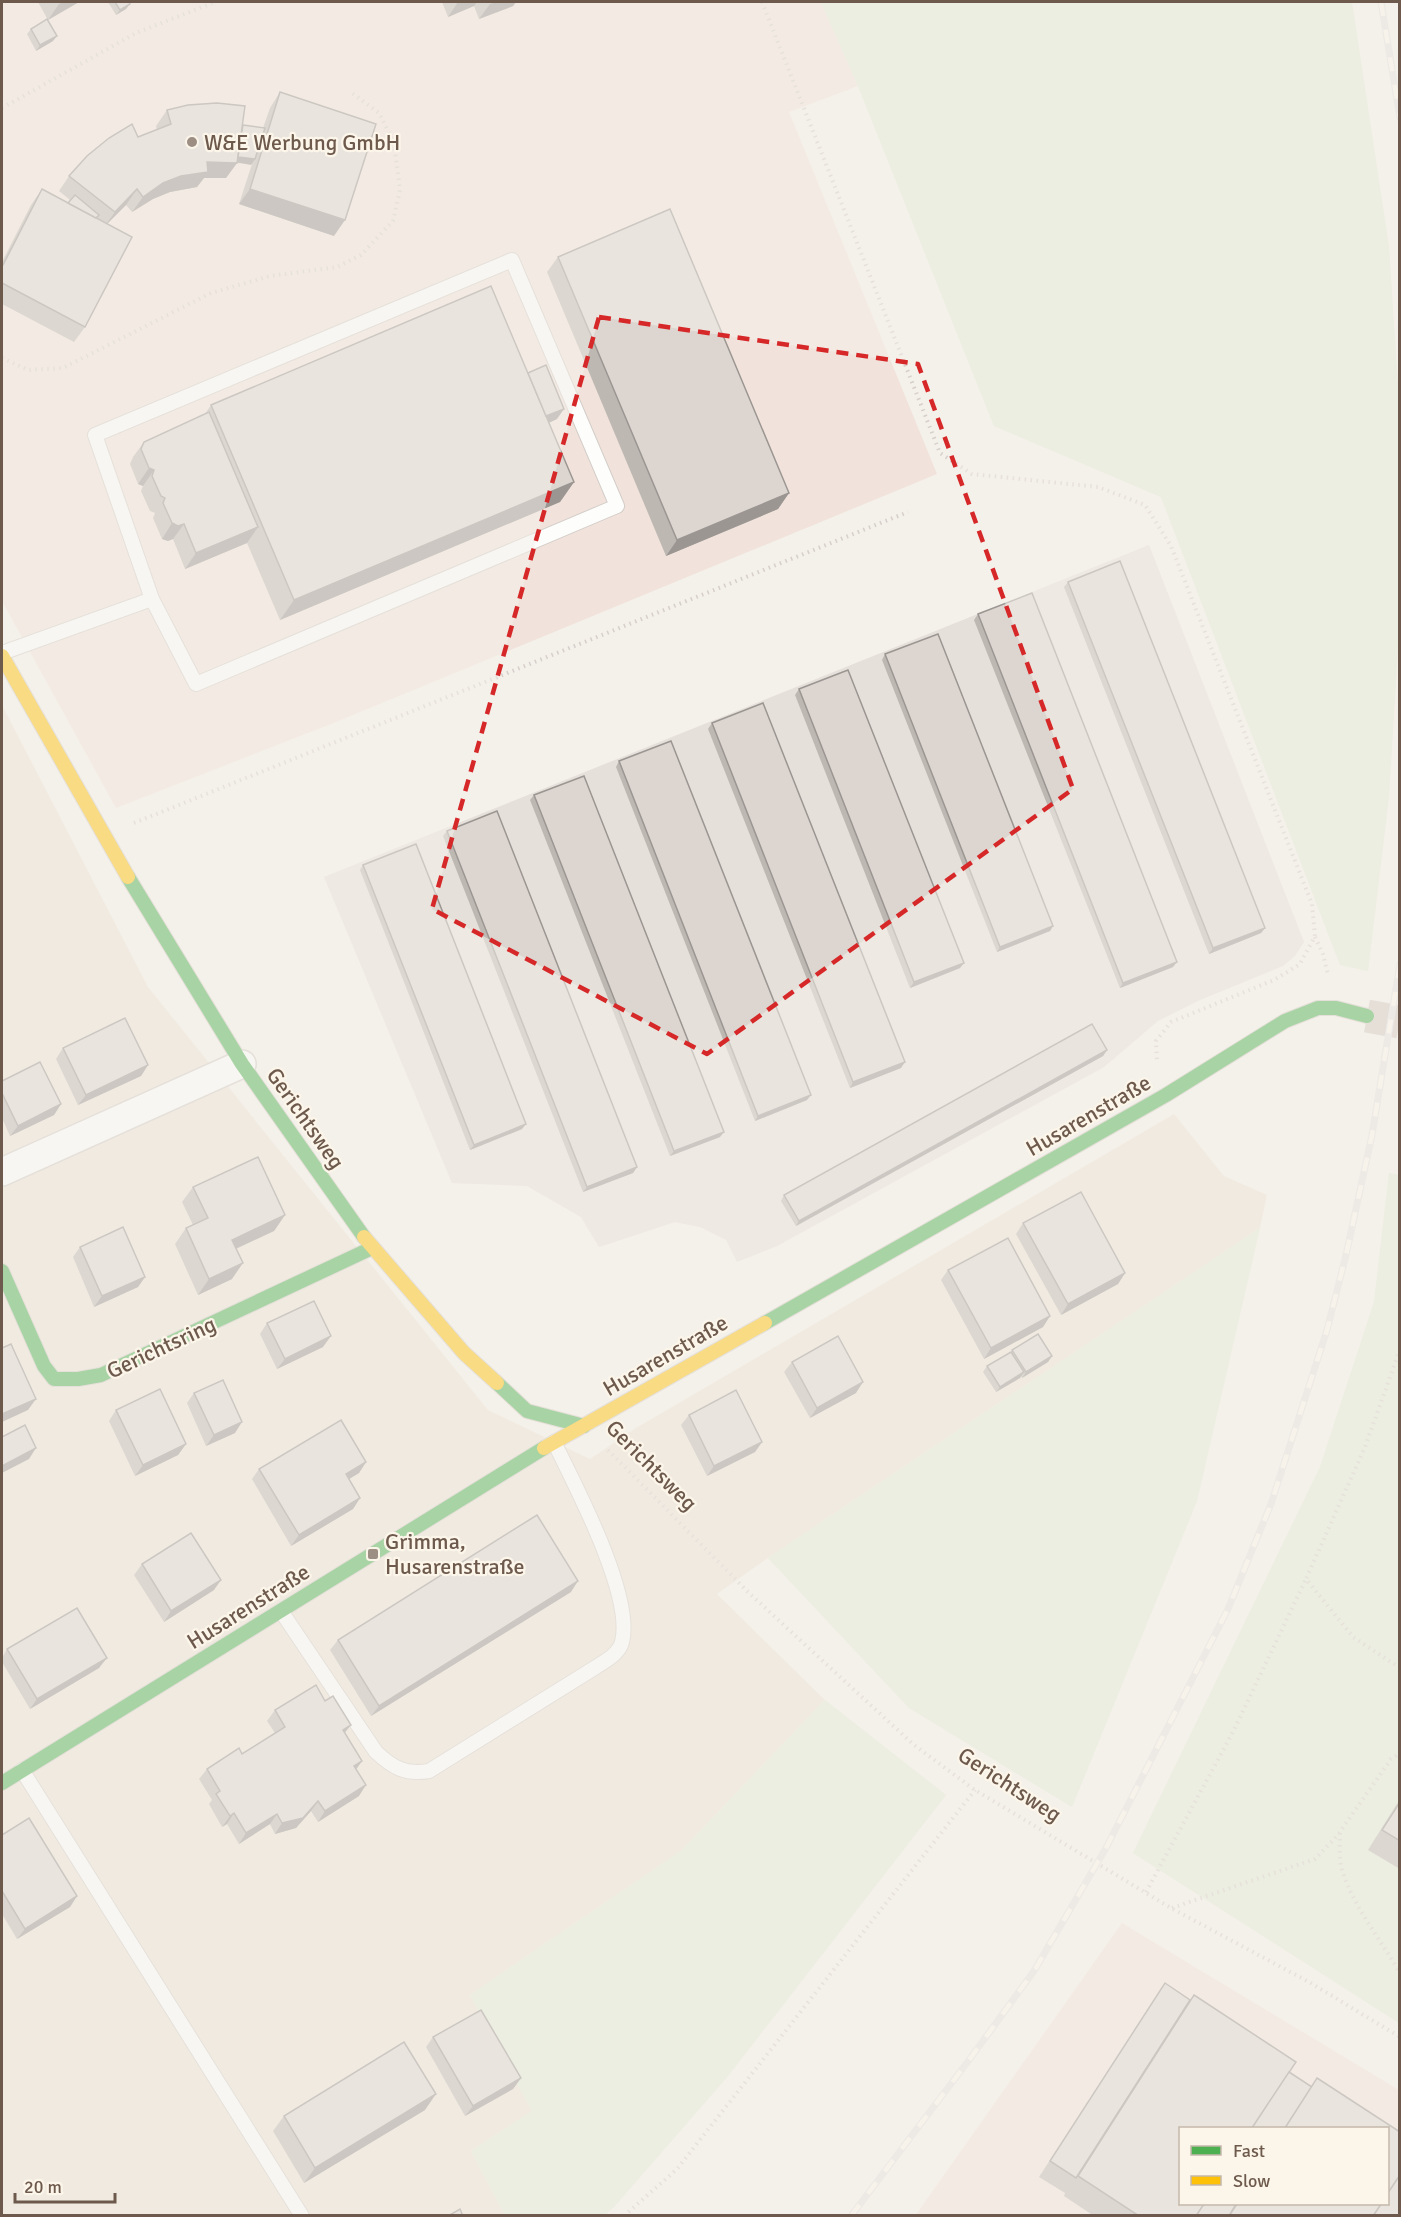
<svg xmlns="http://www.w3.org/2000/svg" width="1401" height="2217" viewBox="0 0 1401 2217" font-family="Signika,sans-serif">
<style>
.residential{fill:#ede3d8}
.commercial{fill:#f1e3db;fill-rule:evenodd}
.industrial{fill:#e6e0da}
.green{fill:#e1ead6}
.lines{fill:none;stroke-linecap:round;stroke-linejoin:round}
.secondary-tunnel{stroke:#d2cac3;stroke-width:33;stroke-dasharray:33 16;stroke-linecap:butt}
.lane-casing{stroke:#d3cdc8;stroke-width:16}
.street-casing{stroke:#d3cdc8;stroke-width:30}
.fast-casing{stroke:#d2ccc5;stroke-width:16}
.slow-casing{stroke:#d2ccc5;stroke-width:16}
.path{stroke:#d6cfcb;stroke-width:4;stroke-dasharray:1.5 4.5;stroke-linecap:butt}
.lane{stroke:#fdfdfc;stroke-width:14}
.street{stroke:#fdfdfc;stroke-width:27}
.fast{stroke:#4caf50;stroke-width:14}
.slow{stroke:#ffc107;stroke-width:14}
.rail-casing{stroke:#e4e2e3;stroke-width:7}
.rail{stroke:#fcf6ea;stroke-width:4.5;stroke-dasharray:14;stroke-linecap:butt}
.wall{fill:#beb8b3}
.shaded-wall{fill:#9b9692}
.building{fill:#ddd6d0;stroke:#9b9692;stroke-width:1.5}
.marked{fill:none;stroke:#d62828;stroke-width:4.5;stroke-dasharray:12 8;stroke-linejoin:round}
.poi-dot{fill:#9d8e84;stroke:#fcf6ea;stroke-width:2}
.labels{text-anchor:middle;stroke-width:4.5;stroke-linejoin:round;paint-order:stroke}
.poi-label{font-size:22px;fill:#6e5a4d;stroke:#fcf6ea;text-anchor:start}
.street-label{font-size:22px;fill:#6e5a4d;stroke:#fcf6ea}
</style>
<rect width="100%" height="100%" fill="#f4f0ea"/>
<polygon class="residential" points="2,705 148,987 488,1410 590,1459 636,1428 1174,1114 1224,1176 1267,1195 1260,1228 768,1558 717,1594 825,1700 681,1851 470,1995 532,2111 471,2151 505,2215 2,2215"/>
<g class="commercial">
<polygon points="2,2 821,2 858,86 789,112 937,474 331,724 116,808 2,601"/>
<path d="M1122 1923 1399 2090V2215L915 2216ZM1180 2128H1388V2204H1180Z"/>
</g>
<polygon class="industrial" points="1149,545 1304,942 1295,956 1283,966 1200,1000 1158,1021 1104,1067 777,1246 737,1262 726,1240 700,1227 675,1222 599,1247 581,1217 527,1186 452,1183 324,877"/>
<g class="green">
<polygon points="821,2 1352,2 1389,247 1400,415 1399,630 1389,797 1368,971 1340,965 1161,497 994,426 858,86"/>
<polygon points="1389,1173 1399,1175 1400,1304 1398,1309 1400,1310 1399,2023 1133,1853 1320,1467 1374,1302"/>
<polygon points="1260,1228 1197,1501 1072,1807 909,1708 768,1558"/>
<polygon points="825,1700 946,1795 728,2076 614,2207 605,2215 505,2215 471,2151 532,2111 470,1995 681,1851"/>
</g>
<g class="lines">
<polyline class="secondary-tunnel" points="1367,1016 1400,1022"/>
<defs>
<g id="lane">
<polygon points="512,260 617,506 196,684 152,599 95,435"/>
<polyline points="2,653 152,599"/>
<path d="M281 1611 376 1752C393 1768 406 1775 429 1771L596 1667C605 1661 619 1654 622 1642 634 1596 575 1485 554 1442"/>
<polyline points="22,1770 302,2216"/>
</g>
<polyline id="street" points="2,1172 242,1064"/>
<g id="fast">
<polyline points="128,877 242,1064 364,1237"/>
<polyline points="2,1271 44,1366 54,1379 78,1379 101,1375 372,1248"/>
<polyline points="765,1323 1166,1095 1285,1021 1318,1008 1336,1008 1367,1016"/>
<polyline points="497,1383 527,1411 584,1426"/>
<polyline points="2,1783 544,1448"/>
</g>
<g id="slow">
<polyline points="2,656 128,877"/>
<polyline points="364,1237 464,1353 497,1383"/>
<polyline points="544,1448 765,1323"/>
</g>
</defs>
<use href="#lane" class="lane-casing"/>
<use href="#street" class="street-casing"/>
<use href="#fast" class="fast-casing"/>
<use href="#slow" class="slow-casing"/>
<g class="path">
<polyline points="762,2 940,453 972,474 1098,487 1145,505 1171,546 1312,904 1315,936 1300,964 1274,980 1171,1022 1156,1041 1157,1060"/>
<polyline points="2,108 136,33 215,2"/>
<polyline points="2,358 28,370 63,368 211,293 270,276 337,267 361,255 393,221 400,190 394,143 379,113 352,93"/>
<polyline points="134,823 908,512"/>
<polyline points="1315,937 1323,954 1328,975"/>
<polyline points="1400,1349 1365,1447 1306,1579 1353,1637 1400,1668"/>
<polyline points="608,1450 748,1592 914,1745 975,1790 1171,1908 1309,1982 1400,2037"/>
<path d="M1340 1833C1340 1844 1339 1855 1341 1866 1350 1902 1381 1940 1400 1973"/>
<polyline points="1146,1892 1233,1732 1306,1579"/>
<polyline points="1172,1908 1315,1859 1337,1836 1391,1759 1400,1753"/>
<polyline points="624,2216 677,2169 975,1790"/>
</g>
<use href="#lane" class="lane"/>
<use href="#street" class="street"/>
<use href="#fast" class="fast"/>
<use href="#slow" class="slow"/>
<defs>
<g id="rail">
<polyline points="1381,2 1400,118"/>
<polyline points="851,2216 972,2056 1034,1971 1106,1848 1228,1609 1271,1504 1327,1330 1346,1255 1372,1135 1400,964"/>
</g>
</defs>
<use href="#rail" class="rail-casing"/>
<use href="#rail" class="rail"/>
</g>
<g class="wall">
<polygon points="38,2 79,2 48,20"/>
<polygon points="108,2 129,2 126,9 116,15"/>
<polygon points="442,2 516,2 513,6 479,19 474,6 448,17"/>
<polygon points="31,29 53,41 36,51 27,34"/>
<polygon points="280,92 334,236 239,204 252,164 237,163 226,178 204,178 197,187 170,192 153,199 132,212 126,205 107,224 85,327 74,342 2,304 2,262 31,205 42,189 68,203 70,200 59,191 69,176 138,137 157,130 156,126 167,110 243,125 263,128 270,108"/>
<polygon points="558,257 789,493 778,509 666,556 547,272"/>
<polygon points="528,373 557,419 549,423 574,482 560,502 280,620 247,543 185,569 173,539 168,541 162,539 153,518 155,513 150,511 141,491 143,486 138,484 130,464 133,457 144,442 205,414 211,405"/>
<polygon points="1068,582 1265,928 1261,933 1209,954 1064,587"/>
<polygon points="978,614 1173,967 1120,988 974,620"/>
<polygon points="885,654 1053,926 1050,931 997,952 882,660"/>
<polygon points="799,689 960,968 910,988 795,695"/>
<polygon points="712,723 901,1068 850,1088 708,729"/>
<polygon points="619,761 807,1100 755,1121 616,767"/>
<polygon points="534,795 720,1137 670,1156 530,800"/>
<polygon points="447,831 637,1167 633,1173 583,1192 443,836"/>
<polygon points="363,865 522,1129 470,1150 360,870"/>
<polygon points="63,1048 148,1065 141,1076 78,1105 56,1059"/>
<polygon points="1107,1050 1103,1056 796,1226 781,1201 784,1195"/>
<polygon points="2,1081 61,1104 54,1115 10,1136 2,1118"/>
<polygon points="193,1187 285,1215 274,1231 236,1249 232,1279 198,1295 175,1244 186,1228 193,1225 182,1202"/>
<polygon points="1023,1223 1125,1273 1118,1284 1061,1315 1016,1234"/>
<polygon points="80,1247 145,1277 138,1287 94,1307 73,1257"/>
<polygon points="948,1270 1050,1316 1043,1327 984,1359 941,1280"/>
<polygon points="267,1323 323,1347 277,1369 260,1334"/>
<polygon points="1012,1350 1052,1356 1048,1362 1022,1378 1021,1376 1020,1378 996,1392 983,1372 987,1366 1011,1352"/>
<polygon points="792,1362 856,1393 810,1418 784,1372"/>
<polygon points="194,1393 235,1433 206,1446 187,1403"/>
<polygon points="116,1410 186,1444 178,1455 135,1476 109,1421"/>
<polygon points="689,1415 762,1442 755,1452 707,1476 681,1425"/>
<polygon points="366,1462 359,1473 349,1479 360,1498 353,1509 291,1546 252,1479 259,1469"/>
<polygon points="142,1564 214,1590 164,1622 134,1575"/>
<polygon points="571,1592 371,1716 330,1650 338,1640"/>
<polygon points="7,1649 99,1668 30,1709 2,1662 2,1658"/>
<polygon points="275,1710 345,1733 362,1761 356,1769 359,1796 318,1822 311,1811 296,1828 275,1834 270,1824 239,1844 227,1824 222,1827 209,1804 212,1800 199,1779 207,1769 242,1754 275,1733 267,1721"/>
<polygon points="1400,1799 1400,1869 1368,1850"/>
<polygon points="2,1835 77,1896 70,1907 17,1939 2,1914"/>
<polygon points="1165,1983 1289,2072 1312,2087 1400,2216 1094,2216 1064,2196 1065,2193 1039,2177"/>
<polygon points="433,2037 521,2078 513,2089 465,2116 426,2047"/>
<polygon points="425,2110 304,2183 273,2131 284,2116"/>
</g>
<g class="shaded-wall">
<polygon points="64,2 79,2 48,20 59,4"/>
<polygon points="458,2 477,2 474,6 448,17"/>
<polygon points="496,2 516,2 513,6 479,19 490,4"/>
<polygon points="130,4 126,9 116,15 120,10"/>
<polygon points="57,36 53,41 36,51 40,45"/>
<polygon points="233,156 255,159 251,165 230,161"/>
<polygon points="207,162 237,163 226,178 204,178 197,187 170,192 153,199 132,212 143,197 163,183"/>
<polygon points="137,189 126,205 104,227 115,212"/>
<polygon points="250,189 345,220 334,236 239,204"/>
<polygon points="564,409 557,419 530,431 537,420"/>
<polygon points="149,468 154,470 143,486 138,484"/>
<polygon points="574,482 560,502 280,620 294,600"/>
<polygon points="789,493 778,509 666,556 677,540"/>
<polygon points="172,523 184,524 173,539 168,541 162,539"/>
<polygon points="258,527 247,543 185,569 196,553"/>
<polygon points="1053,926 1050,931 997,952 1000,947"/>
<polygon points="1265,928 1261,933 1209,954 1213,948"/>
<polygon points="1177,962 1173,967 1120,988 1123,983"/>
<polygon points="964,963 960,968 910,988 914,982"/>
<polygon points="1107,1050 1103,1056 796,1226 799,1221"/>
<polygon points="905,1062 901,1068 850,1088 853,1082"/>
<polygon points="148,1065 141,1076 78,1105 86,1095"/>
<polygon points="811,1095 807,1100 755,1121 758,1116"/>
<polygon points="61,1104 54,1115 10,1136 18,1126"/>
<polygon points="526,1124 522,1129 470,1150 474,1145"/>
<polygon points="724,1132 720,1137 670,1156 674,1151"/>
<polygon points="637,1167 633,1173 583,1192 587,1187"/>
<polygon points="285,1215 274,1231 222,1255 232,1240"/>
<polygon points="243,1263 232,1279 198,1295 209,1279"/>
<polygon points="1125,1273 1118,1284 1061,1315 1068,1304"/>
<polygon points="145,1277 138,1287 94,1307 102,1296"/>
<polygon points="1050,1316 1043,1327 984,1359 991,1348"/>
<polygon points="331,1336 323,1347 277,1369 285,1359"/>
<polygon points="1052,1356 1048,1362 1022,1378 1026,1372"/>
<polygon points="1024,1372 1020,1378 996,1392 1000,1387"/>
<polygon points="863,1382 856,1393 810,1418 817,1408"/>
<polygon points="36,1399 28,1410 2,1422 2,1414"/>
<polygon points="242,1422 235,1433 206,1446 214,1435"/>
<polygon points="762,1442 755,1452 707,1476 714,1466"/>
<polygon points="186,1444 178,1455 135,1476 143,1465"/>
<polygon points="36,1448 29,1459 2,1473 2,1466"/>
<polygon points="366,1462 359,1473 339,1485 346,1474"/>
<polygon points="360,1498 353,1509 291,1546 299,1535"/>
<polygon points="221,1580 214,1590 164,1622 171,1611"/>
<polygon points="578,1581 571,1592 371,1716 379,1706"/>
<polygon points="107,1658 99,1668 30,1709 37,1699"/>
<polygon points="351,1725 343,1735 343,1730"/>
<polygon points="362,1761 355,1771 354,1766"/>
<polygon points="366,1785 359,1796 318,1822 325,1811"/>
<polygon points="318,1801 311,1811 296,1828 275,1834 282,1823"/>
<polygon points="234,1813 227,1824 222,1827 230,1816"/>
<polygon points="277,1814 270,1824 239,1844 246,1833"/>
<polygon points="77,1896 70,1907 17,1939 25,1929"/>
<polygon points="521,2078 513,2089 465,2116 473,2106"/>
<polygon points="436,2094 425,2110 304,2183 315,2168"/>
</g>
<g class="building">
<polygon points="115,2 129,2 130,4 120,10"/>
<polygon points="47,19 57,36 40,45 31,29"/>
<polygon points="280,92 376,124 345,220 250,189"/>
<polygon points="217,103 245,106 237,163 207,162 208,172 181,176 163,183 143,197 137,189 115,212 69,176 87,156 109,138 132,124 138,137 171,124 167,110 188,105"/>
<polygon points="243,125 265,128 255,159 238,157"/>
<polygon points="42,189 132,237 85,327 2,283 2,267"/>
<polygon points="75,195 99,215 96,218 68,203"/>
<polygon points="670,209 789,493 677,540 558,257"/>
<polygon points="491,286 574,482 294,600 211,405"/>
<polygon points="546,365 564,409 546,416 528,373"/>
<polygon points="209,412 258,527 196,553 184,524 178,526 172,523 163,503 165,498 161,496 152,476 154,470 149,468 141,449 144,442"/>
<polygon points="1120,561 1265,928 1213,948 1068,582"/>
<polygon points="1032,593 1177,962 1123,983 978,614"/>
<polygon points="938,634 1053,926 1000,947 885,654"/>
<polygon points="848,670 964,963 914,982 799,689"/>
<polygon points="763,703 905,1062 853,1082 712,723"/>
<polygon points="671,741 811,1095 758,1116 619,761"/>
<polygon points="584,776 724,1132 674,1151 534,795"/>
<polygon points="497,811 637,1167 587,1187 447,831"/>
<polygon points="416,844 526,1124 474,1145 363,865"/>
<polygon points="125,1018 148,1065 86,1095 63,1048"/>
<polygon points="1092,1024 1107,1050 799,1221 784,1195"/>
<polygon points="40,1062 61,1104 18,1126 2,1093 2,1081"/>
<polygon points="258,1157 285,1215 232,1240 243,1263 209,1279 186,1228 208,1218 193,1187"/>
<polygon points="1081,1192 1125,1273 1068,1304 1023,1223"/>
<polygon points="123,1227 145,1277 102,1296 80,1247"/>
<polygon points="1008,1238 1050,1316 991,1348 948,1270"/>
<polygon points="314,1301 331,1336 285,1359 267,1323"/>
<polygon points="1038,1334 1052,1356 1026,1372 1012,1350"/>
<polygon points="838,1336 863,1382 817,1408 792,1362"/>
<polygon points="11,1344 36,1399 2,1414 2,1348"/>
<polygon points="1011,1352 1024,1372 1000,1387 987,1366"/>
<polygon points="223,1380 242,1422 214,1435 194,1393"/>
<polygon points="160,1389 186,1444 143,1465 116,1410"/>
<polygon points="736,1390 762,1442 714,1466 689,1415"/>
<polygon points="341,1420 366,1462 346,1474 360,1498 299,1535 259,1469"/>
<polygon points="25,1425 36,1448 2,1466 2,1437"/>
<polygon points="537,1515 578,1581 379,1706 338,1640"/>
<polygon points="191,1533 221,1580 171,1611 142,1564"/>
<polygon points="77,1608 107,1658 37,1699 7,1649"/>
<polygon points="316,1685 325,1701 333,1696 351,1725 343,1730 362,1761 354,1766 366,1785 325,1811 318,1801 303,1818 282,1823 277,1814 246,1833 234,1813 230,1816 216,1794 220,1791 207,1769 239,1748 242,1754 285,1727 275,1710"/>
<polygon points="1400,1802 1400,1841 1382,1830"/>
<polygon points="29,1818 77,1896 25,1929 2,1891 2,1835"/>
<polygon points="1165,1983 1190,2000 1076,2178 1050,2161"/>
<polygon points="1194,1995 1296,2062 1252,2128 1180,2128 1180,2204 1204,2204 1196,2216 1139,2216 1078,2176"/>
<polygon points="481,2010 521,2078 473,2106 433,2037"/>
<polygon points="404,2042 436,2094 315,2168 284,2116"/>
<polygon points="1289,2072 1312,2087 1285,2128 1252,2128"/>
<polygon points="1317,2078 1400,2132 1400,2175 1388,2193 1388,2128 1285,2128"/>
<polygon points="1400,2175 1400,2216 1373,2216 1381,2204 1388,2204 1388,2193"/>
<polygon points="1204,2204 1236,2204 1229,2216 1196,2216"/>
<polygon points="1237,2204 1381,2204 1373,2216 1229,2216"/>
<polygon points="460,2209 463,2216 448,2216"/>
</g>
<path d="M0 0H1401V2217H0ZM599 317 918 364 1073 789 707 1054 432 909Z" fill="#f4f0ea" fill-opacity=".55" fill-rule="evenodd"/>
<path class="marked" d="M599 317 918 364 1073 789 707 1054 432 909Z"/>
<g class="poi-dot">
<circle cx="192" cy="142" r="6"/>
<rect x="367" y="1548" width="12" height="12" rx="3"/>
</g>
<g class="labels">
<g class="poi-label">
<text x="204" y="150">W&amp;E Werbung GmbH</text>
<text x="385" y="1549">Grimma,<tspan x="385" dy="25">Husarenstraße</tspan></text>
</g>
<g class="street-label">
<text transform="translate(1088 1115) rotate(-30)" y="8">Husarenstraße</text>
<text transform="translate(306 1118) rotate(55)" y="8">Gerichtsweg</text>
<text transform="translate(161 1347) rotate(-25)" y="8">Gerichtsring</text>
<text transform="translate(665 1355) rotate(-30)" y="8">Husarenstraße</text>
<text transform="translate(652 1465) rotate(45)" y="8">Gerichtsweg</text>
<text transform="translate(248 1606) rotate(-32)" y="8">Husarenstraße</text>
<text transform="translate(1010 1784) rotate(33)" y="8">Gerichtsweg</text>
</g>
</g>
<rect width="1401" height="2217" fill="none" stroke="#6e5a4d" stroke-width="6"/>
<rect x="1179" y="2127" width="210" height="78" fill="#fcf6ea" stroke="#c3b8ab" stroke-width="1.5"/>
<rect x="1191" y="2146" width="30" height="9" fill="#4caf50" stroke="#c3b8ab" stroke-width="1.5"/>
<text x="1233" y="2157" font-size="18" fill="#6e5a4d">Fast</text>
<rect x="1191" y="2176" width="30" height="9" fill="#ffc107" stroke="#c3b8ab" stroke-width="1.5"/>
<text x="1233" y="2187" font-size="18" fill="#6e5a4d">Slow</text>
<path d="M15 2193v9h100v-9" fill="none" stroke="#6e5a4d" stroke-width="3"/>
<text x="24" y="2193" font-size="18" fill="#6e5a4d" stroke="#fcf6ea" stroke-width="4.5" paint-order="stroke">20 m</text>
</svg>
